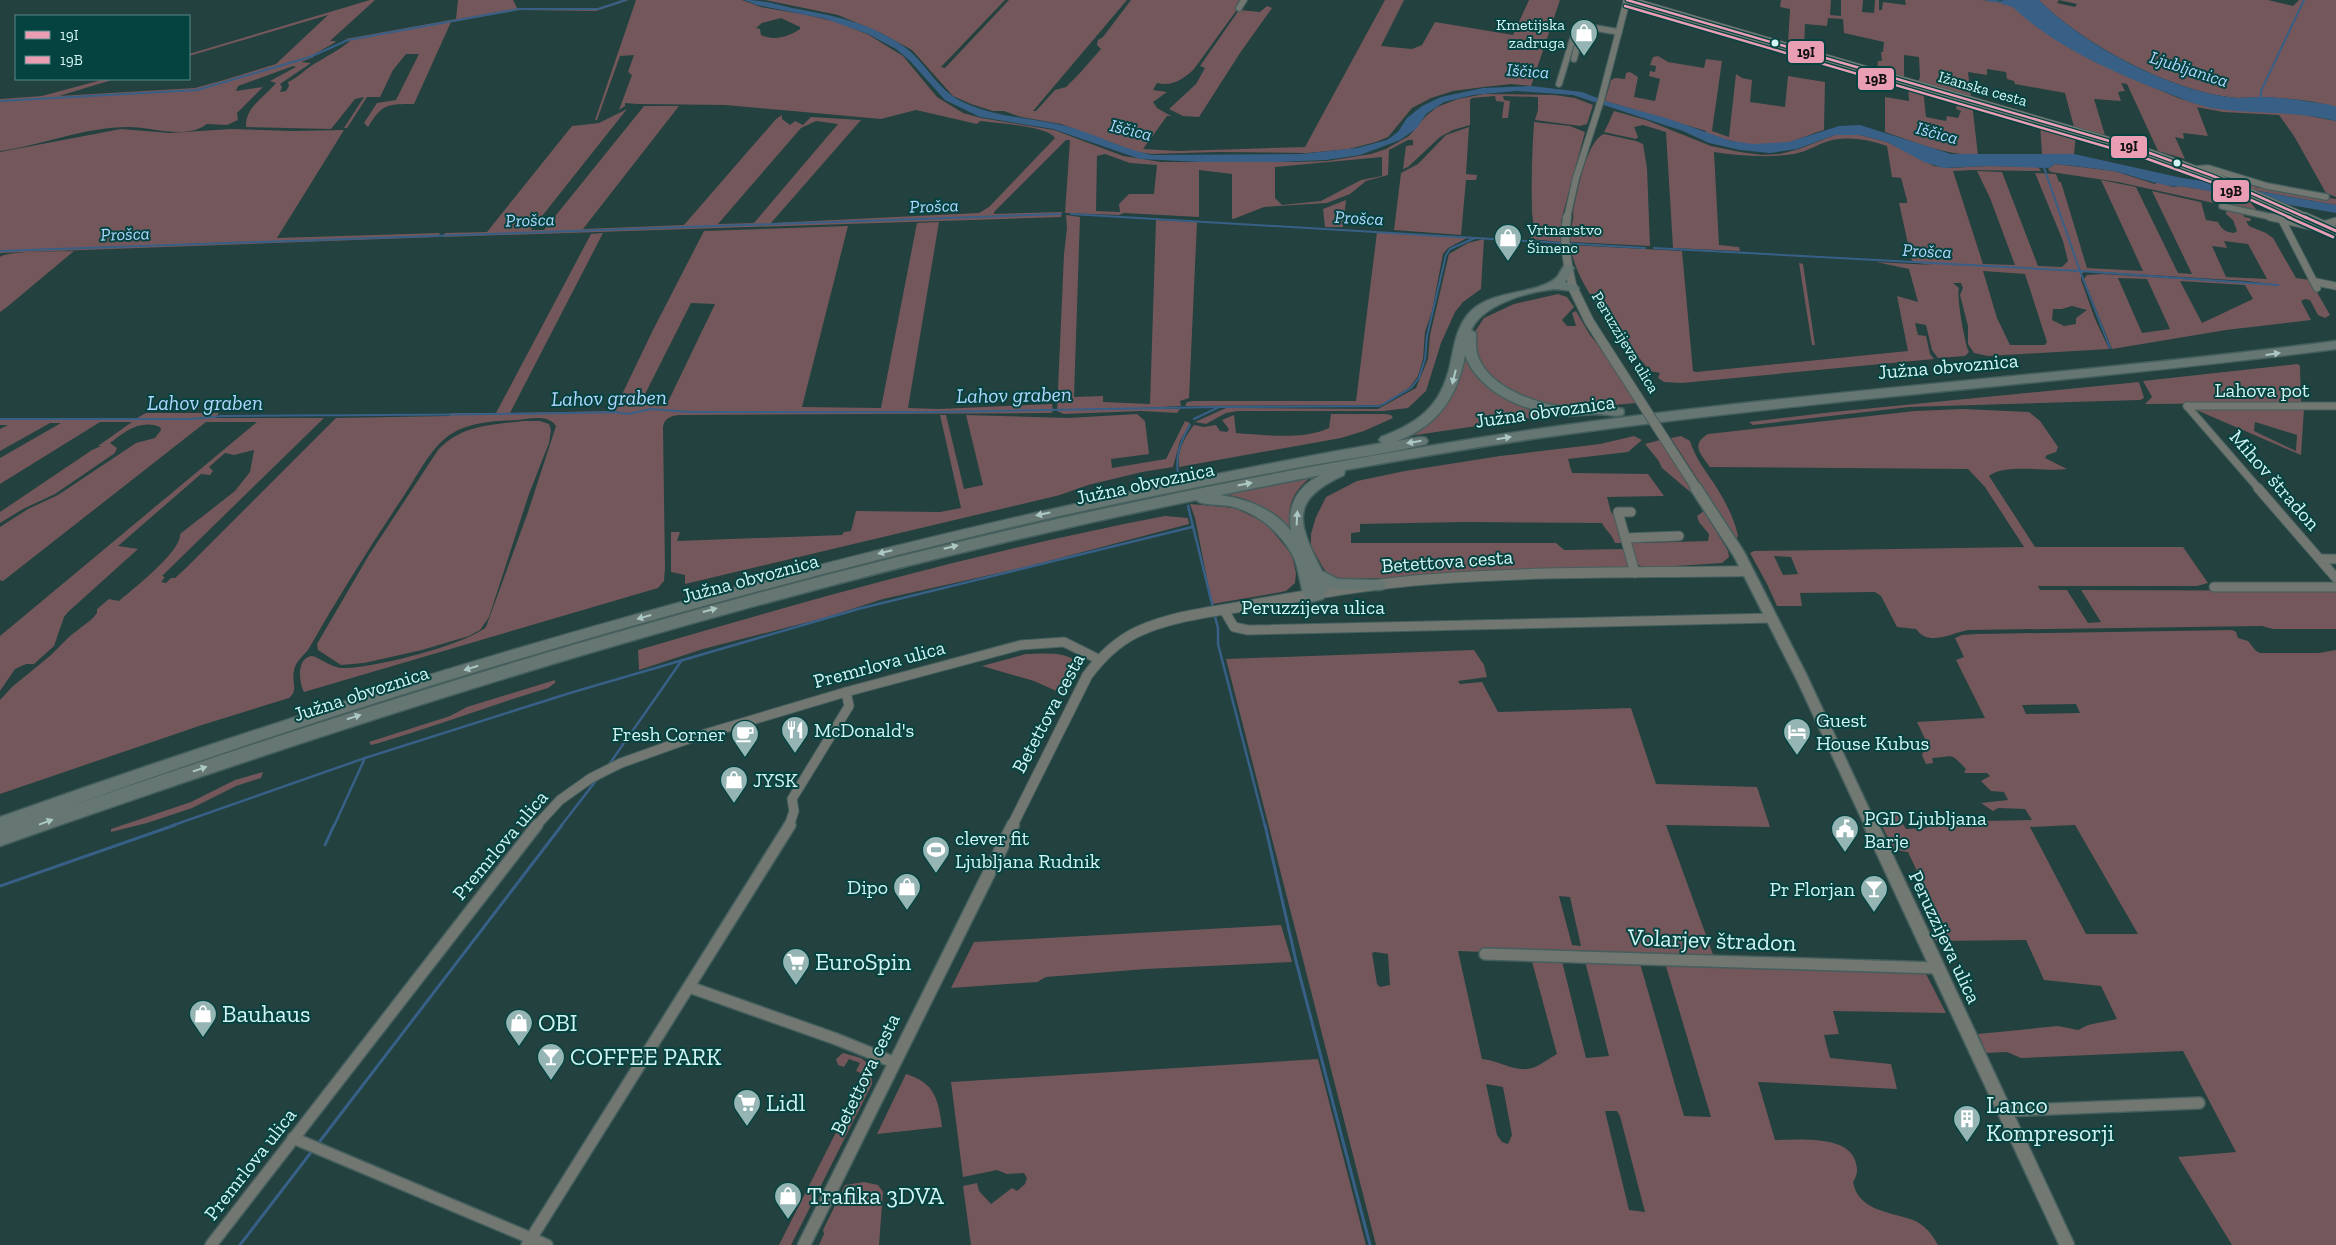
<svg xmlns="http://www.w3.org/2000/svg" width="2336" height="1245" viewBox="0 0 2336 1245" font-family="'Zilla Slab',serif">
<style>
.green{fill:#74575a;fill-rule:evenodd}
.water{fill:#385f86}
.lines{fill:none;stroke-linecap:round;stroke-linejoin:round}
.stream-far2{stroke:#385f86;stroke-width:2}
.stream-far1{stroke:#385f86;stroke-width:2.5}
.stream{stroke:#385f86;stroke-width:3}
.minor-far3-casing{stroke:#445f5d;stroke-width:8}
.minor-far2-casing{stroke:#445f5d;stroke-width:9}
.minor-far1-casing{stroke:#445f5d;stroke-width:11}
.minor-casing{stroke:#445f5d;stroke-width:14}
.tertiary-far3-casing{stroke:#445f5d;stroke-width:8}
.tertiary-far2-casing{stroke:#445f5d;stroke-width:10}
.tertiary-far1-casing{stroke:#445f5d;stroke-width:12}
.tertiary-casing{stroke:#445f5d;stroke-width:15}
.secondary-far3-casing{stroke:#445f5d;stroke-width:9}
.secondary-far2-casing{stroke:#445f5d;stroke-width:11}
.secondary-far1-casing{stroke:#445f5d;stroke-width:14}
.secondary-casing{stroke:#445f5d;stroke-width:17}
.motorway-casing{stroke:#445f5d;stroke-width:3}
.minor-far3{stroke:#737771;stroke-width:5.5}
.minor-far2{stroke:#737771;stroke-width:7}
.minor-far1{stroke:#737771;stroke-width:9}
.minor{stroke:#737771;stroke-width:11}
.tertiary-far3{stroke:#737771;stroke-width:6}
.tertiary-far2{stroke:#737771;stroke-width:8}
.tertiary-far1{stroke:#737771;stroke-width:10}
.tertiary{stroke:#737771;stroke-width:12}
.secondary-far3{stroke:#727872;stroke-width:8}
.secondary-far2{stroke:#727872;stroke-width:9}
.secondary-far1{stroke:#727872;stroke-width:11}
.secondary{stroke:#727872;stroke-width:14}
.motorway{fill:#667672;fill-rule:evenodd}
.secondary-bridge-casing{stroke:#445f5d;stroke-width:11;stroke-linecap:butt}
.secondary-bridge{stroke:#727872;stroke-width:9}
.bus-1-far1-casing{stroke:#054341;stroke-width:5}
.bus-1-casing{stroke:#054341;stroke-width:6}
.bus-2-far1-casing{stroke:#054341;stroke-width:5}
.bus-2-casing{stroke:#054341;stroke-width:6}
.bus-1-far1{stroke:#ea9eb4;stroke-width:2.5}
.bus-1{stroke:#ea9eb4;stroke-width:3}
.bus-2-far1{stroke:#ea9eb4;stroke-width:2.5}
.bus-2{stroke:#ea9eb4;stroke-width:3}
.oneway{fill:#acc8c5}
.bus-dot{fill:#d2f4f2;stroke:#054341;stroke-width:2}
.labels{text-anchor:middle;stroke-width:4;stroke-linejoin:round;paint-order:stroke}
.far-poi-label{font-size:16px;fill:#d2f4f2;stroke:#054341;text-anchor:end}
.far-street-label{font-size:16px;fill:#d2f4f2;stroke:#054341}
.far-water-label{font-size:18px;font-style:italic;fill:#b2d6fe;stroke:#054341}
.street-label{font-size:20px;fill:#d2f4f2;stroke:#054341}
.poi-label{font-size:20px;fill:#d2f4f2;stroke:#054341;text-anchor:start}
.water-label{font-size:21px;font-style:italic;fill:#b2d6fe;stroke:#054341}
.near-street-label{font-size:24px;fill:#d2f4f2;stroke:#054341}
.near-poi-label{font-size:24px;fill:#d2f4f2;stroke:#054341;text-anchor:start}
.line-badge{stroke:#054341;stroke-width:2}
.pale-badge-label{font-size:14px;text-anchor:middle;font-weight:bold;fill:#111}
</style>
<rect width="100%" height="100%" fill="#22413f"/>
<g class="green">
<path d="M370 0H375L330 41H336L334 43 313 55 314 57 301 62 311 63 280 84 282 87 280 92 286 91 289 86 288 82C299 77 304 70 314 64 327 56 338 51 350 41L345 39 456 19 458 0H513L517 8H599L622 0H629L596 11 520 10 451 22 414 104C387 104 382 104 368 127L364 123 377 103 396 100 419 54H406L393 70 380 97H367L347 128H344L364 97 355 99 331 129 246 127C245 107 264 98 276 83L270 81 296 67 293 66 238 86 236 91 263 87 237 113 238 120 227 125 207 124C186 140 153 127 128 127 85 127 43 145 0 151V99L42 96 105 79H115L59 96 195 88 224 80 276 64 328 15 189 56V54Z"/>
<path d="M636 0H742L761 7 807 15 837 22 869 35 903 56 937 97 963 113 981 118 1054 130 1123 156 1161 162H1295L1327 161 1371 154 1386 149 1409 136 1426 116 1437 107 1458 99 1484 94 1555 95 1575 98 1593 105 1587 124 1580 126 1535 120 1538 110V97L1503 96 1504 100 1510 101 1508 118H1502L1504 102 1496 101 1495 96 1472 98 1470 100V125L1453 130 1440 137 1408 167 1403 169 1406 146 1413 145V140H1408L1389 150 1388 175 1366 181 1350 194 1327 203 1264 207 1236 218 1232 219V174L1199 170V217L1124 213 1119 215 1065 213 1070 140H1066L994 212V214L1062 212 1061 217 443 237 445 233 487 232 572 126 599 123 627 109 531 230H544L644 106H679L583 229 684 225 776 119 782 115V119L790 125 795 121 803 125 811 117 861 120 771 223 979 213 989 207 1055 138C1048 126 995 123 980 121L977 124 916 110 881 119 725 105 638 104 625 103V106L619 110 632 75 628 72 634 55 620 56 597 120H595ZM781 18 800 27V29C788 37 774 41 761 35L760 29 756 28 762 23ZM816 121 838 124 754 223 718 224 801 128ZM1105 154 1130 163 1157 165 1154 194H1129L1119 204 1120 212 1096 211 1097 156ZM1382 157V176L1361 180 1321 201 1282 205 1275 198V167Z"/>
<path d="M765 0H1005L941 67 945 68 1009 0H1127L1033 111H1036L1055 90 1066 87 1079 74 1101 49 1097 45 1098 40 1103 37 1131 0H1244L1194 69C1184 79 1172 87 1157 83L1153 90 1167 92 1153 102 1157 108 1171 116H1167L1143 149 1178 151 1305 147 1385 0H1404L1381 46 1412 49 1422 45 1435 22 1513 35 1529 0H1560L1531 86 1511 84 1484 87 1453 91 1431 98 1412 108 1388 137 1376 142 1349 149 1307 153 1217 152 1152 154 1137 152 1061 124 1021 117 1004 111H993L971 104 953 96 912 50 881 33 838 15Z"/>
<polygon points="1781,0 1831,0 1830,15 1841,16 1841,0 1863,0 1862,12 1874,13 1875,0 1879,0 1879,10 1882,10 1883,2 1906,5 1905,0 1983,0 2009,4 2071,49 2128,77 2181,99 2212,108 2299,114 2336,121 2336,197 2326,193 2294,136 2279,115 2223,112 2197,107 2208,136 2183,133 2184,139 2175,137 2185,159 2158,151 2127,84 2121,83 2125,91 2118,92 2121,101 2094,99 2105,135 2074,127 2065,93 2015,84 2014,81 2007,79 2006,72 1987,69 1987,75 1968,72 1971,97 1918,82 1920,77 1919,57 1904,55 1904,78 1877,70 1878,61 1882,61 1881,52 1883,52 1884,42 1844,33 1843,19 1828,18 1827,26 1805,24 1804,47 1788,44 1790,9 1780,7"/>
<path d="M2039 0H2059L2057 3 2075 7 2077 4 2059 0H2268L2293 6 2299 0H2336V107C2312 100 2286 98 2260 97 2253 97 2245 98 2238 98 2174 93 2084 45 2039 0Z"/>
<polygon points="1267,6 1272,8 1240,53 1199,117 1183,116 1169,109 1196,84 1205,68 1200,66 1239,10 1260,12"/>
<path d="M1658 56 1668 62 1704 68 1706 59 1722 61 1712 131 1729 137 1736 74 1742 78 1752 80 1750 102 1785 107 1788 76 1825 82 1824 130C1813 133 1802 138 1790 142 1764 150 1730 142 1705 133L1706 131 1605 101 1611 80 1615 78 1625 79 1626 73 1630 72 1638 77 1634 97 1655 101 1660 79 1649 76 1650 71 1655 72 1656 66 1650 65 1653 57Z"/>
<path d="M1908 85 1923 89 1926 117 1946 121 1947 116 1958 118 1961 111 1956 109 1958 99 1972 103 1978 156C1944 154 1916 143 1885 132V97L1909 101Z"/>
<path d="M1614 111 1646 120 1711 146 1740 152 1762 155 1780 154 1799 149 1835 135H1860L1887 142 1934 166 1948 168 1989 166 2038 167 2041 171 1973 170 1953 171 1983 264 2015 265 1990 198 1977 171 2002 172 2038 266 2062 267 2068 261 2063 241 2035 173 2056 174 2059 182H2061L2087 268 2143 271 2101 180 2136 187 2178 273 2192 274 2152 191 2222 207 2201 202 2206 220 2218 222C2222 230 2226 232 2234 233L2237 231 2233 220 2226 214 2227 208 2243 212 2244 217 2250 218 2251 221H2246L2249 226 2266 233 2273 238 2296 278 2310 280 2330 315 2325 318 2318 315 2310 300 2305 299 2301 301 2311 320 2226 330 2112 349 2084 279 2087 275 2102 274 2279 285 2247 281 2086 271 2081 274V280L2095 319 2109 349 1988 356 1974 353 1968 344V326L1960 295 1963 288 1961 283H1953L1959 288C1956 295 1965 345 1969 352L1965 356 1938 358 1932 350 1926 325 1915 323 1918 335 1926 336 1930 354 1934 359 1682 383 1664 382 1658 378 1660 373 1650 371C1622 336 1577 291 1570 245L1682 251 1693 371 1696 372 1908 351 1897 296 1918 302 1909 269 1876 262 1932 265 1912 262 1899 203H1907V200L1901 178 1892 177 1887 146C1867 139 1842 135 1823 143 1813 147 1805 152 1794 154 1768 158 1740 156 1714 152L1719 245 1739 247 1740 251 1673 248 1666 132 1643 125 1634 127 1638 137 1636 139 1604 132C1608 125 1611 117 1614 111ZM2224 241 2248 244 2267 279 2226 277 2212 246 2227 248ZM1983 271 2025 274 2047 342 2045 345H2010L1997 318ZM2118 278 2147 279 2170 329 2142 333ZM2180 281 2245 285 2253 299 2202 323ZM2072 306 2087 310 2076 318V324L2064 326 2052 320 2053 309H2062Z"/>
<path d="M1534 122 1570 126 1585 132 1561 221V242L1530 239C1535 232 1533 220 1532 212 1531 182 1532 152 1534 122Z"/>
<polygon points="2040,123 2076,134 2074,154 2042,154"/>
<polygon points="1469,127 1466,174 1477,175 1476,180 1466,180 1461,235 1394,230 1401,173 1418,164 1446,135"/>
<polygon points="121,129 170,133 231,129 293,131 344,130 277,238 440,233 438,237 0,253 0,152"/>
<path d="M1604 134 1636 141 1643 144 1647 168 1650 246 1571 242C1567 230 1575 224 1573 212 1577 194 1586 141 1604 134Z"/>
<polygon points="2055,164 2114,171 2155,184 2158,182 2173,187 2181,186 2247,197 2252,199 2248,199 2259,213 2118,182 2051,172 2048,169"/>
<polygon points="2210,171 2255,185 2255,187 2336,199 2336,205 2253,190"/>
<polygon points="1346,200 1343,227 1325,227 1323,209"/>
<polygon points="1066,215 1080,217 1074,397 1103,396 1103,402 1150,404 1156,220 1197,222 1189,398 1180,401 1181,406 1116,409 1180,409 1177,413 1142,411 1064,414 1057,411 1064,254 1067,228"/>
<path d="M939 222 908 408 939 409 1052 404 1053 411 1051 413 683 415C673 415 664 417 663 428L665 568 664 581 658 588 304 692C299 683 296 659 311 656 316 655 331 668 343 668 370 669 466 645 486 627L528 512 556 426C548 414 529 419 517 420 495 421 470 422 451 434 430 448 418 475 405 494 371 545 338 597 308 650 303 656 295 662 294 671 291 682 299 690 289 698L202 725 0 794V700L12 687 51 655 70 636 92 619 97 613V609L109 599 119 601C132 590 182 551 180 534L235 491 250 472 254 450 234 455 225 453 209 467 213 471 210 475 201 474 118 546 138 549 68 612 64 617 54 646 34 664H26L15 669 0 691V636L257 422H206L3 581 0 580V527L28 509 58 495 136 443 155 438 161 430 160 427C141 419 125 431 110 443L117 448 115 453 55 494 23 509 0 523V512L92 450 101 446H98L132 422H100L0 484V458L61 423H50L0 451V429L8 425H0V419L137 418 146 413H219L215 418H324L162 576 165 577 161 582 166 583 171 578H175L186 568 336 418 449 416 452 413H496L591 234 603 233 510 413 614 411 653 330 704 231 848 226 802 407 881 408 917 223ZM691 303 715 304 666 406 640 404Z"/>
<polygon points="1377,232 1467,238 1448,248 1443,254 1432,311 1425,332 1423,359 1418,376 1410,387 1383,404 1378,405 1185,406 1187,402 1194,401 1356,401"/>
<polygon points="1484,239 1481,289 1463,302 1455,312 1441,343 1426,391 1408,408 1383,411 1238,411 1226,413 1206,424 1195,422 1226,408 1378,409 1416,388 1428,359 1430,335 1449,254 1468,243"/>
<path d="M74 251 7 307 0 312V257C9 250 60 252 74 251Z"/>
<polygon points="1799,263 1803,264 1815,345 1812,345"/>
<polygon points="1558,294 1567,297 1574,307 1562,320 1567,326 1576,326 1572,313 1576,311 1590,335 1606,354 1636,403 1571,409 1545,404 1506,390 1479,365 1472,336 1484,318 1514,304"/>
<path d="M1463 350 1481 375 1558 414 1409 436C1414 427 1430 420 1439 412 1457 397 1459 372 1463 350Z"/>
<polygon points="2298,364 2300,366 2301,403 2145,404 2152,397 2143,381"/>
<polygon points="2139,382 2144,398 2140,400 1909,407 1753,425 1749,422 1833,412"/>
<path d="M2304 408 2301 455 2194 409ZM2255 422 2297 435 2296 451 2254 431Z"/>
<path d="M1963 409 2029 412 2040 421 2058 447 2056 452 2047 455 2045 458 2067 469C2046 472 2005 463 1989 476L2035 547H2183L2208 583 2197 586H2038L2040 590H2067L2088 623 2101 622 2081 590 2336 591V629H2273L2262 626 1968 630C1952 633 1928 647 1916 629L1897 627 1881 596 1875 592 1800 593 1802 606H1777L1767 584 1750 553 1754 551 2024 547 1985 487 1968 469 1710 467C1701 454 1690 445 1708 434L1915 411ZM1774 556 1791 557 1798 574 1783 575Z"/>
<polygon points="1137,414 1145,421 1149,454 1111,459 1112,468 1166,459 1185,421 1190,423 1180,441 1173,467 1142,472 1088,485 1060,495 685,584 685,575 671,572 671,532 680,532 677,541 842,535 844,532 851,531 856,511 940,512 961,508 940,415 946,415 964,489 983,485 966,415 1068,418"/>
<path d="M1331 414H1385L1391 415 1393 418 1364 431 1341 438 1179 467C1177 451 1184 438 1194 425L1204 427 1216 425 1220 431 1227 432 1229 429 1222 420 1234 415 1236 433C1262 435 1305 440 1329 428Z"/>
<path d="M523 421H540L549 424 551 430 549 443 529 494 489 617 480 630 469 636 422 650 364 663 341 665 318 650 317 644 369 555 438 450C461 425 491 425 523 421Z"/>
<path d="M1634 436 1642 440 1628 452 1568 459 1572 473 1648 474 1664 496 1607 497 1611 512 1619 522 1624 543H1615C1612 534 1606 531 1602 523L1465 522 1360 524V532L1351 533V543H1556L1564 550 1625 549 1631 566 1627 569 1472 571 1390 578 1341 579 1327 573 1322 566 1311 546V534L1316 517 1326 497 1357 481 1405 471 1500 456 1600 444Z"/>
<path d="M1681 436 1690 441C1695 457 1704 469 1713 482 1724 499 1734 517 1738 536L1736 539 1671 438Z"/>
<polygon points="1660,440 1696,497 1662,468 1658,460 1645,444"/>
<path d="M1310 478C1292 492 1286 508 1291 530H1289C1272 510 1253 499 1228 495L1227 493Z"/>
<polygon points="1190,504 1235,508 1266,523 1292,555 1296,573 1295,583 1286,591 1276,593 1212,604 1195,518"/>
<polygon points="1704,511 1728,551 1729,557 1722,563 1645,568 1636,564 1629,541 1637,539 1640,543 1708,541 1709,534 1699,522 1697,516"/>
<path d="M1165 516 1188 518 1189 524 1026 567 883 599 824 618 703 649 639 670 638 650C812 599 987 550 1165 516Z"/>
<path d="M2232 630 2236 632 2238 638 2248 641 2256 651 2260 653H2319L2336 650V1245H2232L2178 1157 2236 1152 2183 1051 2021 1058 2007 1052 1986 1053 1978 1034 2058 1026 2078 1030 2088 1025 2117 1019 2101 986 2044 980 2026 940 1936 941 1934 938 1943 937 1946 933 1908 852 1894 850 1880 822 1895 811 1906 829 1926 828 1934 822 2032 820 2025 809 1998 808 1993 811 1981 803 2008 800 2004 792 1991 791 1981 781 1990 776 1987 773H1964L1966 769C1949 751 1954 757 1932 758L1933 763 1926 764 1922 755 1927 743 1917 722 1985 718 1956 660 1964 657 1955 638 1962 635 1977 634ZM2076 704 2080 713 2026 714 2022 705ZM2075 825 2138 934H2086L2030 827Z"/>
<path d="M1474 650 1484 665 1487 677 1458 681 1460 684 1482 682 1498 712 1631 708 1656 784 1757 787 1770 827 1666 825 1715 960 1458 951 1482 1059C1498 1060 1516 1073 1532 1068 1540 1066 1549 1058 1557 1054L1531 958 1561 957 1586 1058 1609 1056 1585 961 1639 960 1684 1116 1711 1117 1665 963 1728 967 1740 965 1919 971 1926 974 1946 1013 1833 1011 1839 1034 1824 1035 1830 1058 1891 1064 1897 1089 1758 1082 1775 1140C1798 1140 1846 1135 1855 1160 1858 1169 1858 1174 1853 1182 1858 1211 1891 1212 1913 1220 1925 1225 1932 1234 1938 1245H1376L1226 659ZM1559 896 1570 897 1581 946 1572 945ZM1375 952 1388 954 1390 985 1380 987 1377 984 1372 953ZM1486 1084 1503 1087 1512 1135 1508 1144 1502 1142 1497 1135ZM1605 1111H1617L1620 1116 1645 1212 1629 1210Z"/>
<path d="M1026 654C1042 654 1076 649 1080 670L1063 694 1034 681 982 666Z"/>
<path d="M555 680V683L548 688C491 705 436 726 379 743L371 745 369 742 450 716 467 707Z"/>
<polygon points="263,772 261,778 236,786 192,808 147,823 111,832 111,829 191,802 235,780"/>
<polygon points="1281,925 1292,962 1146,969 1046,977 1037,982 951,988 974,942"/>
<polygon points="843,1053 861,1058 870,1065 873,1064 875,1069 871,1071 872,1084 791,1245 779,1245 865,1075 856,1071 860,1063 849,1059 844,1067 838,1065 836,1059"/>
<polygon points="1318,1059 1366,1245 971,1245 963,1186 977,1183 979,1191 991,1204 1012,1188 1017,1191 1025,1184 1027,1178 1024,1173 1007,1174 997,1170 963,1177 951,1082"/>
<path d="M906 1074C935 1083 938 1099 942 1127L877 1134Z"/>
<polygon points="864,1182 878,1185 883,1192 879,1245 819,1245 824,1234 823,1230 845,1185"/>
</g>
<g class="water">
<path d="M744 0C763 0 775 4 792 8 832 15 872 23 906 48 927 64 938 91 963 102 996 118 1031 117 1066 126 1095 134 1122 149 1152 155L1301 154 1357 148 1387 140 1398 132 1407 118 1422 106 1441 97 1483 88 1531 86 1582 92 1605 101 1669 119 1731 141 1753 144 1789 142 1839 126 1860 125 1951 154H2074L2182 178 2217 183 2235 189 2253 190 2336 205V213L2181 186C2168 189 2129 174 2113 171 2094 168 2074 166 2055 164L2049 168 1989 166 1943 168 1924 162 1887 142 1860 135H1835L1797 149 1770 153 1740 150 1709 143 1683 131 1573 95 1517 91 1473 95 1444 102 1426 114 1417 128 1400 140 1360 155 1326 160 1279 162H1201L1140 159 1053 129 980 117 945 100 910 61 896 49 868 34 826 19 757 5Z"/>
<path d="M2004 0H2039C2085 46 2172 92 2237 98 2244 98 2252 97 2259 97 2284 97 2307 101 2331 105L2336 107V121C2295 110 2253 115 2212 108 2196 105 2180 98 2165 92 2114 73 2052 45 2013 7L2002 4 2001 1Z"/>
</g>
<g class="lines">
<g class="stream-far2">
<polyline points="1987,0 2003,2"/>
<polyline points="2261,99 2261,91 2304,0"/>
<polyline points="0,101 197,90 310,57 348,40 519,9 598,9 626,0"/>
<polyline points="1071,214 1645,248"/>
<polyline points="1654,248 2080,271 2043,165"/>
<polyline points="0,251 1060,214"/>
<polyline points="2110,348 2080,271 2278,285"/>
<path d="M0 419H191L222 416C353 415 485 415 616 412L628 414 651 409 690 412H935L1219 407"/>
<polyline points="1194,419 1219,407 1380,406 1411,388 1419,378 1425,359 1427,336 1446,255 1450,249 1475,238"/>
<path d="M1179 478C1174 458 1180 442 1190 425"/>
</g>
<g class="stream-far1">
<polyline points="1188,506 1213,608"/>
<polyline points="1214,613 1218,628 1218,644 1265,826"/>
<polyline points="608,766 682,660"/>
<polyline points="171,826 365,758 570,693 858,609 1192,527"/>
<polyline points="334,826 365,758"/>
<polyline points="561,826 598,778"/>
</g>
<g class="stream">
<polyline points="1265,825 1296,961 1370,1245"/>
<polyline points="325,845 334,825"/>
<polyline points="0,886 175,825"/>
<polyline points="317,1145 562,825"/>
<polyline points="240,1245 312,1151"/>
</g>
<defs>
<g id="minor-far3">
<polyline points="1239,8 1244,0"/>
<polyline points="1574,59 1581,31 1595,28 1619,32"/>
<polyline points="1559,84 1574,35"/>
<polyline points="2195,169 2208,168 2267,186 2326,197"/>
<polyline points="2222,206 2276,218"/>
</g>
<g id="minor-far2">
<polyline points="2270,217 2315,227 2336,221"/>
<polyline points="2282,220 2317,288"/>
<polyline points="2316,282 2336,286"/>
<polyline points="2187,406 2259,489"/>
<polyline points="2187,406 2336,406"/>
</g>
<g id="minor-far1">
<polyline points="2258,488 2336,578"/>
<polyline points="1631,512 1618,512 1635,573"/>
<polyline points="1625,538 1679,536"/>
<polyline points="2320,559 2336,559"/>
<polyline points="2214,587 2336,587"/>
<polyline points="1224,610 1234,627 1248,630 1772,618"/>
<polyline points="536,826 560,800 591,778 621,763 688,739 846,692 1021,645 1064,642 1098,659"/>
<polyline points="789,826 794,811 792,799 849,706 846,692"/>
</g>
<g id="minor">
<polyline points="1485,954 1937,968"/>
<polyline points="689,987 836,1039 893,1062"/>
<polyline points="2004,1111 2199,1103"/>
<polyline points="293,1138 547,1245"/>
<polyline points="211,1245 537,825"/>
<polyline points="527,1245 790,825"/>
</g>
<polyline id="tertiary-far3" points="1567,218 1576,178 1601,100 1627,0"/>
<path id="tertiary-far2" d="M1567 217C1563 241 1567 264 1573 288"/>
<path id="tertiary-far1" d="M1012 826 1087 676C1101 657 1116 642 1137 632 1176 614 1221 611 1262 603 1319 593 1377 583 1434 579 1539 571 1644 573 1748 571"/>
<polyline id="tertiary" points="804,1245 1013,825"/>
<polyline id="secondary-far3" points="1627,0 2147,152 2213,176 2307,218"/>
<g id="secondary-far2">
<polyline points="2305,217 2336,231"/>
<polyline points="1573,288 1589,321 1623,374"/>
<polyline points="1675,455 1697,489"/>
</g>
<polyline id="secondary-far1" points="1696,488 1739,554 1802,678 1871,826"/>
<polyline id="secondary" points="1871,825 2067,1245"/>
<path id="motorway" d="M1568 265 1574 268 1565 282 1577 286 1579 288 1577 290C1570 292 1562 289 1554 289 1527 292 1483 304 1471 330L1476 333C1476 344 1475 353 1481 363 1495 389 1537 404 1565 407 1584 408 1603 404 1623 409L1624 412 1623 415C1614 417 1605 414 1596 414 1586 414 1575 416 1565 415 1527 413 1479 393 1465 355 1458 396 1438 426 1397 441L1421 437 1426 438 1428 441 1426 444C1378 456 1328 461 1280 471 1187 489 1095 507 1003 529 686 605 374 697 68 807 527 648 997 514 1478 438 1762 393 2050 378 2336 341V349C2085 381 1833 398 1583 432 1503 442 1424 456 1345 470L1344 475C1288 501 1298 523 1322 571L1338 579 1379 580 1384 581 1386 585 1384 589 1379 590 1336 589 1328 587 1323 599 1311 602 1306 600 1304 596C1300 584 1299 570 1294 558 1282 533 1257 512 1230 506 1220 504 1203 506 1196 500 786 584 394 707 0 846V817C451 657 911 526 1382 443L1379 440 1381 437C1424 421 1444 402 1452 356 1455 340 1459 323 1471 311 1494 289 1536 295 1556 278 1559 275 1561 270 1564 266ZM1321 475C1297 486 1287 506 1291 531 1274 509 1247 499 1220 495Z"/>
</defs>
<use href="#minor-far3" class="minor-far3-casing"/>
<use href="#minor-far2" class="minor-far2-casing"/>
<use href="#minor-far1" class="minor-far1-casing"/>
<use href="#minor" class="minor-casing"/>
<use href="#tertiary-far3" class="tertiary-far3-casing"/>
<use href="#tertiary-far2" class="tertiary-far2-casing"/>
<use href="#tertiary-far1" class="tertiary-far1-casing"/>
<use href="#tertiary" class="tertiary-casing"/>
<use href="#secondary-far3" class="secondary-far3-casing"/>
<use href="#secondary-far2" class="secondary-far2-casing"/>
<use href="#secondary-far1" class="secondary-far1-casing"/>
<use href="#secondary" class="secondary-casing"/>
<use href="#motorway" class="motorway-casing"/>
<use href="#minor-far3" class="minor-far3"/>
<use href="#minor-far2" class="minor-far2"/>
<use href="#minor-far1" class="minor-far1"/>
<use href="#minor" class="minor"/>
<use href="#tertiary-far3" class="tertiary-far3"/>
<use href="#tertiary-far2" class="tertiary-far2"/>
<use href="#tertiary-far1" class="tertiary-far1"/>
<use href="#tertiary" class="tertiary"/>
<use href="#secondary-far3" class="secondary-far3"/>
<use href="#secondary-far2" class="secondary-far2"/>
<use href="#secondary-far1" class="secondary-far1"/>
<use href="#secondary" class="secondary"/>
<use href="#motorway" class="motorway"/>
<defs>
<polyline id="secondary-bridge" points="1623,374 1675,455"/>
</defs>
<use href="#secondary-bridge" class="secondary-bridge-casing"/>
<use href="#secondary-bridge" class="secondary-bridge"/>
<defs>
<polyline id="bus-1-far1" points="1627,0 2147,152 2213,176 2307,218"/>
<polyline id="bus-1" points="2305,217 2336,231"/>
<polyline id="bus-2-far1" points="1625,6 2145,158 2211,182 2291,218"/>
<polyline id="bus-2" points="2288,217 2333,237"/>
</defs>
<use href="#bus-1-far1" class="bus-1-far1-casing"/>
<use href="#bus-1" class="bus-1-casing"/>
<use href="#bus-2-far1" class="bus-2-far1-casing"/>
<use href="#bus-2" class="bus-2-casing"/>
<use href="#bus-1-far1" class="bus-1-far1"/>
<use href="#bus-1" class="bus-1"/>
<use href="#bus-2-far1" class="bus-2-far1"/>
<use href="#bus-2" class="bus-2"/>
</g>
<defs><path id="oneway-solid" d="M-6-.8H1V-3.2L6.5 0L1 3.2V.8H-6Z" transform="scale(1.25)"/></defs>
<g class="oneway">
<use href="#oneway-solid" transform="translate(2273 354) rotate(-8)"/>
<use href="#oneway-solid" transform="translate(1454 377) rotate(104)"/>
<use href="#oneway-solid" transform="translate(1504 438) rotate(-9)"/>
<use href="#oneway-solid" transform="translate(1414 442) rotate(171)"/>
<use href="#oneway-solid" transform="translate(1245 484) rotate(-11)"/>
<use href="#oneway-solid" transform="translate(1043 514) rotate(168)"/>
<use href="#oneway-solid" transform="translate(1297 518) rotate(-87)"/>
<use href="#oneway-solid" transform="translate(951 547) rotate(-14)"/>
<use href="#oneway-solid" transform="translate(885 552) rotate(166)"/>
<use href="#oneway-solid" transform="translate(710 610) rotate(-15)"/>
<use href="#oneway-solid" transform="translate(644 617) rotate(164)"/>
<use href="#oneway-solid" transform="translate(471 668) rotate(163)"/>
<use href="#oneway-solid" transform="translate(354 717) rotate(-18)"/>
<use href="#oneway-solid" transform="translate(200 769) rotate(-19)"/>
<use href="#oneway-solid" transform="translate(46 822) rotate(-20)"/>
</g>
<defs>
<symbol id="shop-pin" viewBox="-11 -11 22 30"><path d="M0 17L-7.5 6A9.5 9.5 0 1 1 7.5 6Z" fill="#94b5b3" stroke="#054341"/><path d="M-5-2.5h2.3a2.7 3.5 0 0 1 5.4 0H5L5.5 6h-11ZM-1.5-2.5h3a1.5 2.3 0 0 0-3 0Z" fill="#fff"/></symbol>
<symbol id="restaurant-pin" viewBox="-11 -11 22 30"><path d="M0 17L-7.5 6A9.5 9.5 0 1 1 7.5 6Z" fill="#94b5b3" stroke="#054341"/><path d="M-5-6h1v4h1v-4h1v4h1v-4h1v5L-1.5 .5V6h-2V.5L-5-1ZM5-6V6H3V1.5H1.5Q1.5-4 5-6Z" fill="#fff"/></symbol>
<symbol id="hotel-pin" viewBox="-11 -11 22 30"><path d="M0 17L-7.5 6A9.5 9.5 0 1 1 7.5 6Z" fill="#94b5b3" stroke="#054341"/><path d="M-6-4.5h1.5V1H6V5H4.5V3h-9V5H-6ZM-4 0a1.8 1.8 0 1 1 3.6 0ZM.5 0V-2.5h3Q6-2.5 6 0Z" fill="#fff"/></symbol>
<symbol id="cafe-pin" viewBox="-11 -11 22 30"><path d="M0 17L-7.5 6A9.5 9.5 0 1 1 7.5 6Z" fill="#94b5b3" stroke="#054341"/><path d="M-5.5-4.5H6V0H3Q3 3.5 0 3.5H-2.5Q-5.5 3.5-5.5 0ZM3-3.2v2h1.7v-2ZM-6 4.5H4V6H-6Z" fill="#fff"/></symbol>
<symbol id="civic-pin" viewBox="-11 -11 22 30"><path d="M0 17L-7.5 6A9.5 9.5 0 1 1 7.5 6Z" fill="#94b5b3" stroke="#054341"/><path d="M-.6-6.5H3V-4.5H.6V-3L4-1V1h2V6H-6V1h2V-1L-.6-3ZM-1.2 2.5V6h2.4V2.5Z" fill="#fff"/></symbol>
<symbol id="stadium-pin" viewBox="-11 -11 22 30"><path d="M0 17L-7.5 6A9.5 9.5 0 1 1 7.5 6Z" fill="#94b5b3" stroke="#054341"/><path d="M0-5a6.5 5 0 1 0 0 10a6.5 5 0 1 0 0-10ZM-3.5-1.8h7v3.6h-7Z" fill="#fff"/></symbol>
<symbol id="bar-pin" viewBox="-11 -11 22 30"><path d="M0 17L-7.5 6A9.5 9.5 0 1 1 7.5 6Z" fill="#94b5b3" stroke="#054341"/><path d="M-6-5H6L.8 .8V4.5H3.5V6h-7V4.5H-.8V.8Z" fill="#fff"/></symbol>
<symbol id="supermarket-pin" viewBox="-11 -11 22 30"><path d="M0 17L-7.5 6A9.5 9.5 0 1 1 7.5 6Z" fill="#94b5b3" stroke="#054341"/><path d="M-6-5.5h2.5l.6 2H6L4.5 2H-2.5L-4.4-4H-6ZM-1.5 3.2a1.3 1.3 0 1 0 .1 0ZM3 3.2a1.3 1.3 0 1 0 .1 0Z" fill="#fff"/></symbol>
<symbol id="building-pin" viewBox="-11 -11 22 30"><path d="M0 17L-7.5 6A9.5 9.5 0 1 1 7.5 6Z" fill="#94b5b3" stroke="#054341"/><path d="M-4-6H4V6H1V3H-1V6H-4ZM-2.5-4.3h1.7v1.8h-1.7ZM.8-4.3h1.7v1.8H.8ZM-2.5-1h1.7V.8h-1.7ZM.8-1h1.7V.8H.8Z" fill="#fff"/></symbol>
</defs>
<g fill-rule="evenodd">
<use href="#shop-pin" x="1568" y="17" width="32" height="43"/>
<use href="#shop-pin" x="1492" y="222" width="32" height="43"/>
<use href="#restaurant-pin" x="779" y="714" width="32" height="43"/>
<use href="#hotel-pin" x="1781" y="716" width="32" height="43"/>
<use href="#cafe-pin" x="729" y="718" width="32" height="43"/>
<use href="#shop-pin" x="718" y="764" width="32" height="43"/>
<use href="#civic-pin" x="1829" y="813" width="32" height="43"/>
<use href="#stadium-pin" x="920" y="834" width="32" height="43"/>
<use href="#shop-pin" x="891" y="871" width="32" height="43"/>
<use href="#bar-pin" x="1858" y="873" width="32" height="43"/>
<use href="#supermarket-pin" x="780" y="946" width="32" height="43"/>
<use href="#shop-pin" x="187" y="998" width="32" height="43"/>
<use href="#shop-pin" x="503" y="1007" width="32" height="43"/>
<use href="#bar-pin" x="535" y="1041" width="32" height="43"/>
<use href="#supermarket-pin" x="731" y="1087" width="32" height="43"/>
<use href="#building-pin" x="1951" y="1103" width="32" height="43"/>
<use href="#shop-pin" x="772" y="1180" width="32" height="43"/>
</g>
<g class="bus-dot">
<circle cx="1775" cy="43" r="4.5"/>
<circle cx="2177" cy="163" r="4.5"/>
</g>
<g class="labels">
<g class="far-poi-label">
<text x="1565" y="30">Kmetijska<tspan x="1565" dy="18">zadruga</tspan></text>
<text x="1527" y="235" text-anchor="start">Vrtnarstvo<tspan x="1527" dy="18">Šimenc</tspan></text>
</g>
<g class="far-street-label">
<text transform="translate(1983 88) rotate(16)" y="6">Ižanska cesta</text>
<text transform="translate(1626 342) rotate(59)" y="6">Peruzzijeva ulica</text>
</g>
<g class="far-water-label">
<text transform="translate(2189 69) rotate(18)" y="6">Ljubljanica</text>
<text transform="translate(1528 71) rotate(4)" y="6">Iščica</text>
<text transform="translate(1131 130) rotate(14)" y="6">Iščica</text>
<text transform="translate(1937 133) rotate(15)" y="6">Iščica</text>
<text transform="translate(934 206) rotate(-2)" y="6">Prošca</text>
<text transform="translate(1359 218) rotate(3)" y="6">Prošca</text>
<text transform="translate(530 220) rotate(-2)" y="6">Prošca</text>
<text transform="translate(125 234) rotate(-2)" y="6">Prošca</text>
<text transform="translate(1927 251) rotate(3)" y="6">Prošca</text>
</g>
<g class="street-label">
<text transform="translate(1948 366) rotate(-5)" y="7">Južna obvoznica</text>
<text x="2262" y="397">Lahova pot</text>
<text transform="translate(1545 411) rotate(-8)" y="7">Južna obvoznica</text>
<text transform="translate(2275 480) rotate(49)" y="7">Mihov štradon</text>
<text transform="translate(1145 483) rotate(-12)" y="7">Južna obvoznica</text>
<text transform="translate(1447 561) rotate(-4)" y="7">Betettova cesta</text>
<text transform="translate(750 578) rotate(-15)" y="7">Južna obvoznica</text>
<text x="1313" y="614">Peruzzijeva ulica</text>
<text transform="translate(879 664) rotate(-15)" y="7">Premrlova ulica</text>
<text transform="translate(361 693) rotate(-18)" y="7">Južna obvoznica</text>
<text transform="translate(1048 713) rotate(-62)" y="7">Betettova cesta</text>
<text transform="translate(500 845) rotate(-50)" y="7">Premrlova ulica</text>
<text transform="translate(1945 937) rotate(65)" y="7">Peruzzijeva ulica</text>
<text transform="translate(865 1074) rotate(-64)" y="7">Betettova cesta</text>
<text transform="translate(250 1164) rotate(-52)" y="7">Premrlova ulica</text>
</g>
<g class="poi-label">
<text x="1816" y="727">Guest<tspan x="1816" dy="23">House Kubus</tspan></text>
<text x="814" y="737">McDonald's</text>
<text x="726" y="741" text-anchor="end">Fresh Corner</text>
<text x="753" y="787">JYSK</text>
<text x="1864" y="825">PGD Ljubljana<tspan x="1864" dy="23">Barje</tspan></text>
<text x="955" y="845">clever fit<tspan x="955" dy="23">Ljubljana Rudnik</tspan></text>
<text x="888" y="894" text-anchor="end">Dipo</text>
<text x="1855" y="896" text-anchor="end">Pr Florjan</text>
</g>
<g class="water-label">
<text transform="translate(1014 395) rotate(-1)" y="7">Lahov graben</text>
<text transform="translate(609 398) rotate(-1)" y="7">Lahov graben</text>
<text x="205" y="410">Lahov graben</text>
</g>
<g class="near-street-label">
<text transform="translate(1712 940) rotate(2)" y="8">Volarjev štradon</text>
</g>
<g class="near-poi-label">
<text x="815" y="970">EuroSpin</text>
<text x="222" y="1022">Bauhaus</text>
<text x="538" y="1031">OBI</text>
<text x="570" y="1065">COFFEE PARK</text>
<text x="766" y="1111">Lidl</text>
<text x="1986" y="1113">Lanco<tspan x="1986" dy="28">Kompresorji</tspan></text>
<text x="807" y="1204">Trafika 3DVA</text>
</g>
</g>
<g class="line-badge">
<rect x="1787" y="40" width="38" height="24" rx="5" fill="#ea9eb4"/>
<rect x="1857" y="67" width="38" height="24" rx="5" fill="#ea9eb4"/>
<rect x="2110" y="135" width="38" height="24" rx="5" fill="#ea9eb4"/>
<rect x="2212" y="179" width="38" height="24" rx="5" fill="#ea9eb4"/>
</g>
<g class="pale-badge-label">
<text x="1806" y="57">19I</text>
<text x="1876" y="84">19B</text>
<text x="2129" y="151">19I</text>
<text x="2231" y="196">19B</text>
</g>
<rect x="15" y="15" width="175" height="65" fill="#054341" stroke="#578a88"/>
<rect x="25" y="31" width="25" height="8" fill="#ea9eb4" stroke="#578a88"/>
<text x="60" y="40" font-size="15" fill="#d2f4f2">19I</text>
<rect x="25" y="56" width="25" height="8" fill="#ea9eb4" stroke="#578a88"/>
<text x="60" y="65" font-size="15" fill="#d2f4f2">19B</text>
</svg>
